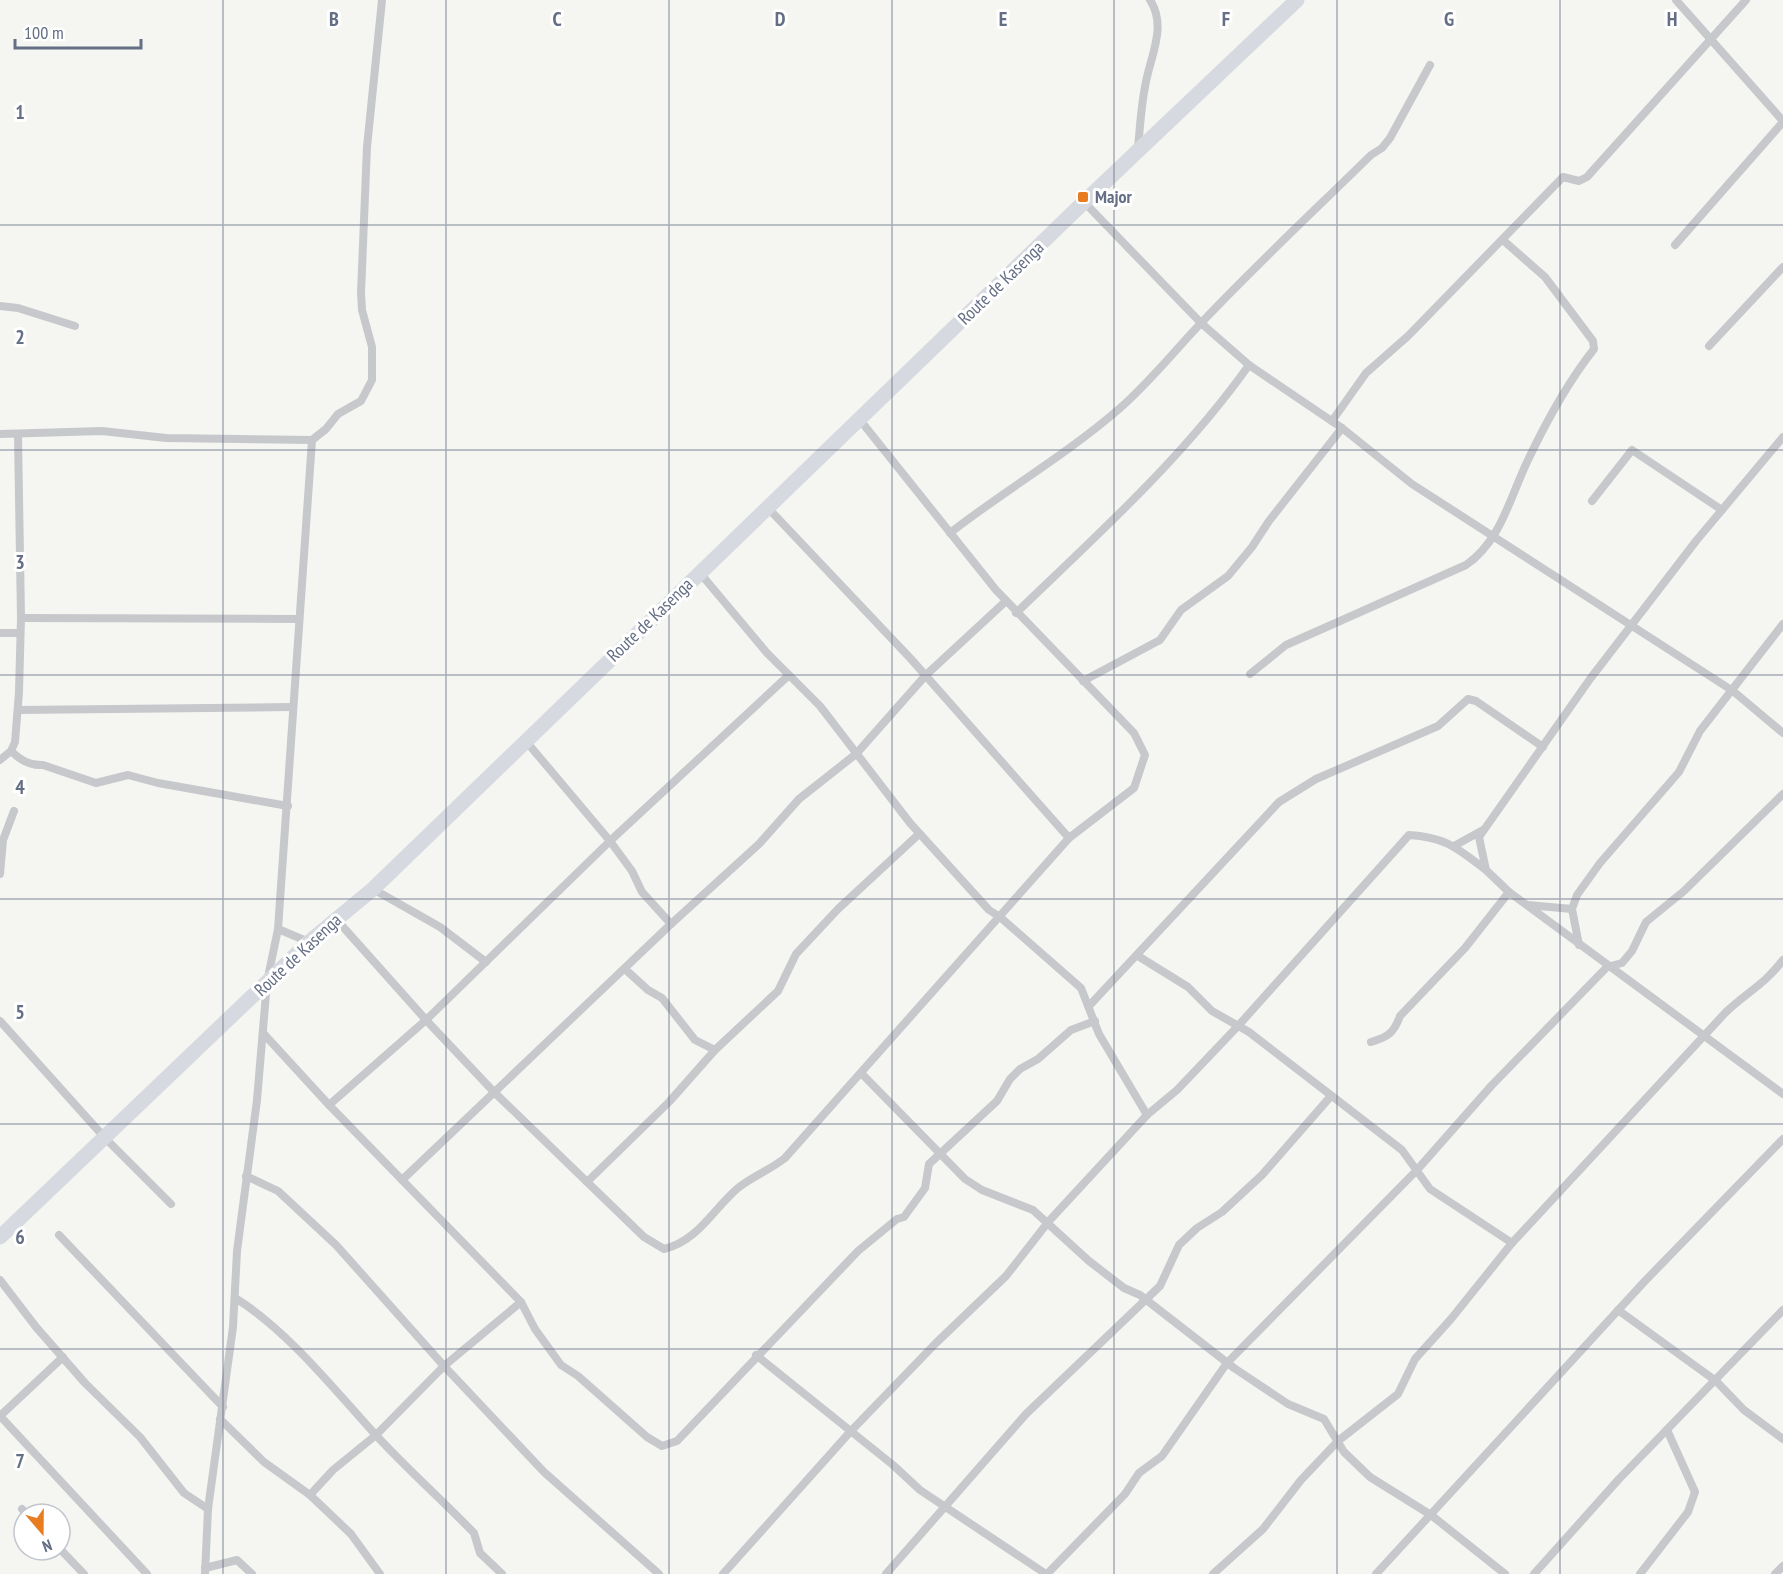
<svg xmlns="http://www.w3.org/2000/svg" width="1783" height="1574" viewBox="0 0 1783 1574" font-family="'PT Sans Narrow',sans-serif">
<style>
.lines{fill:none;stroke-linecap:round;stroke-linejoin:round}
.street{stroke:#c6c8cc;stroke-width:8}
.highway{stroke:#d6d9df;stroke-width:15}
.grid{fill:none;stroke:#646e84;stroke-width:1.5;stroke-opacity:0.55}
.poi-dot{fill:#e87c20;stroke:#fff;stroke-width:2}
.labels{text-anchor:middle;stroke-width:6;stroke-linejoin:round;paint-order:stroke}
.poi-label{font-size:18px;font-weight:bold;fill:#646e84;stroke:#fff;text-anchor:start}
.street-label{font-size:18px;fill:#646e84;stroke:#fff}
.grid-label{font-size:20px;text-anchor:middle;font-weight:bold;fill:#646e84;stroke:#fff;stroke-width:6;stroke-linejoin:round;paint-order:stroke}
</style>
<rect width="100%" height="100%" fill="#f5f6f2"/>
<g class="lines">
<g class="street">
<polyline points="1676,0 1783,121"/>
<path d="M1138 148C1140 128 1141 107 1145 87 1149 59 1168 27 1150 0"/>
<polyline points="1084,202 1201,323 1249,365 1342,428 1412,484 1733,691 1783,733"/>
<polyline points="1675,245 1783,122"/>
<polyline points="0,306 18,308 75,326"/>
<polyline points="1709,346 1783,267"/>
<polyline points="1332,421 1366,373 1408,336 1563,177 1579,181 1587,177 1746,0"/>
<polyline points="0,434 102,431 166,438 312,440"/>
<polyline points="1783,437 1696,541 1590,679 1479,837 1486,870 1509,892 1783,1094"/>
<polyline points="1592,501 1632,450 1722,510"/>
<polyline points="768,508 911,659 1069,838"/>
<path d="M950 533C1005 490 1066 455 1119 409 1151 381 1174 351 1203 321 1257 264 1315 210 1371 155L1382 148 1390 138 1430 65"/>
<polyline points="700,573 767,653 820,706 910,823 989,910 1000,917 1081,988 1099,1034 1147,1115"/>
<path d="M1016 613C1098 534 1183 458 1249 365"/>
<polyline points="21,618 298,619"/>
<polyline points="0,633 20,633"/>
<path d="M1250 674 1286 645 1466 565C1501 541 1510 497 1528 460 1546 422 1568 382 1594 349L1593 341 1545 277 1504 241"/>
<polyline points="1083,681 1160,640 1181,610 1228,576 1252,547 1269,521 1342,428"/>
<polyline points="18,710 293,707"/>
<path d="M11 751C20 760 30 766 43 765L96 783 128 775 158 783 288 806"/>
<polyline points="0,760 11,751 15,742 19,692 21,618 18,435"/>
<polyline points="1454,846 1483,830"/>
<polyline points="0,874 3,840 14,811"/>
<polyline points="373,889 440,927 486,962"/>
<polyline points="1528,905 1572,909"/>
<path d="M336 919 426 1020 494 1092 644 1237 664 1249C698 1241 713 1209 738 1188 753 1176 770 1170 785 1158L1069 838 1134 788 1145 755 1134 733 996 590 860 420"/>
<polyline points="671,924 759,844 799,799 856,754 926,675 1006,601"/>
<polyline points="278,929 309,942"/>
<polyline points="1579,945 1572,909 1577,895 1600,863 1679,772 1700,731 1783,624"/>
<polyline points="1138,956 1188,987 1212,1011 1249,1032 1402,1150 1430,1189 1512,1243"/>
<polyline points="626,970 648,990 662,998 695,1040 715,1050"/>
<polyline points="1089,1006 1279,802 1316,779 1438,726 1468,699 1476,701 1543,747"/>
<polyline points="0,1021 105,1138 171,1204"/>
<polyline points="263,1033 329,1105 521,1302 535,1329 561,1365 578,1376 647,1437 662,1446 677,1441 858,1251 897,1219 904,1217 925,1188 929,1164 997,1101 1010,1079 1020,1069 1038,1059 1071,1030 1095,1021"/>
<path d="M1371 1042C1388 1037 1394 1033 1400 1016L1465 948 1509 892"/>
<polyline points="861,1073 965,1179 982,1190 1033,1210 1089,1261 1124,1288 1140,1295 1234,1368 1288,1404 1324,1419 1344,1452 1370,1477 1431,1515 1505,1574"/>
<polyline points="329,1105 426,1020 610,841 789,675"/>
<polyline points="246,1176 278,1191 336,1245 444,1366 544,1472 659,1574"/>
<polyline points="402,1180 671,924 642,892 632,871 610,841 525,740"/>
<polyline points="587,1182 669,1102 715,1050 778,991 796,954 838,909 919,834"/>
<polyline points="59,1235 223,1407"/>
<polyline points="0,1280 36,1327 85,1383 140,1437 184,1493 208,1509"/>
<path d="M235 1298C285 1328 334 1389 373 1432 405 1467 441 1499 474 1533L480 1553 502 1574"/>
<polyline points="1618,1310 1716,1381 1744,1410 1783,1439"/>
<polyline points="756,1355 893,1465 920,1490 1046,1574"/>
<polyline points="63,1357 0,1416 147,1574"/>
<polyline points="220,1419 264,1462 310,1495 351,1534 380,1574"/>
<polyline points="310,1495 333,1470 376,1435 444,1366 521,1302"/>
<polyline points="22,1509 27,1514"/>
<polyline points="60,1549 84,1574"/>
<polyline points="205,1568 237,1560 252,1574"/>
<polyline points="205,1574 208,1509 233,1327 237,1251 257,1100 267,982 278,929 312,440 326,429 338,414 361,401 372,380 372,347 362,310 361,293 367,147 382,0"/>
<path d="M723 1574 850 1432 936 1343 1006 1276 1049 1221 1147 1115 1177 1090 1238 1026 1409 835C1446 837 1458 849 1486 870"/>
<polyline points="886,1574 1026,1414 1160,1286 1179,1245 1197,1228 1222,1212 1262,1175 1331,1096"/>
<polyline points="1047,1574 1125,1494 1139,1473 1162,1456 1227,1363 1417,1170 1492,1085 1607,967 1622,963 1632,951 1646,922 1684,891 1783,794"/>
<path d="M1213 1574 1263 1529 1301 1480 1338 1441 1398 1394 1415 1359 1451 1319 1512 1243 1726 1012C1747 992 1764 985 1783 960"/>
<polyline points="1376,1574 1644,1282 1783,1139"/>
<polyline points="1534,1574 1619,1479 1783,1310"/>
<polyline points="1640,1574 1688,1512 1695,1492 1667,1430"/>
<polyline points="1775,1574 1783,1566"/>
</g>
<polyline class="highway" points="0,1237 309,942 373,889 1084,202 1297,0"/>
</g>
<path class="grid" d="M223 0V1574M446 0V1574M669 0V1574M892 0V1574M1114 0V1574M1337 0V1574M1560 0V1574M0 225H1783M0 450H1783M0 675H1783M0 899H1783M0 1124H1783M0 1349H1783"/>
<rect class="poi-dot" x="1077" y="191" width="12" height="12" rx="3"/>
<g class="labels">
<g class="poi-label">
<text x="1095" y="203">Major</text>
</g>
<g class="street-label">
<text transform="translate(1001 283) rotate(-44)" y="6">Route de Kasenga</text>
<text transform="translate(650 620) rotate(-44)" y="6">Route de Kasenga</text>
<text transform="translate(298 955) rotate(-43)" y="6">Route de Kasenga</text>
</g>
</g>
<g class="grid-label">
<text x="334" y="26">B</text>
<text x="557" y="26">C</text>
<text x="780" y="26">D</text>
<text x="1003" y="26">E</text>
<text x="1226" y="26">F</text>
<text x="1449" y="26">G</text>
<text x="1672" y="26">H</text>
<text x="20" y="119">1</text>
<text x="20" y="344">2</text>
<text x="20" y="569">3</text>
<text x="20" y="794">4</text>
<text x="20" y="1019">5</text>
<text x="20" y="1244">6</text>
<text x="20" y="1468">7</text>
</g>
<g transform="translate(42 1532) rotate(160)"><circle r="28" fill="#ffffff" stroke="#c1c5ce" stroke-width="1.5"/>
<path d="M0-4.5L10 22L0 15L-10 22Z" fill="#e87c20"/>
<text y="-9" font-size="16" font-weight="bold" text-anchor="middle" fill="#646e84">N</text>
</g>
<path d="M15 39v9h126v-9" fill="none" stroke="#646e84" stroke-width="3"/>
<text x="24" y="39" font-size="18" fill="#646e84" stroke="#ffffff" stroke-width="4.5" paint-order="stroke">100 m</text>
</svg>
